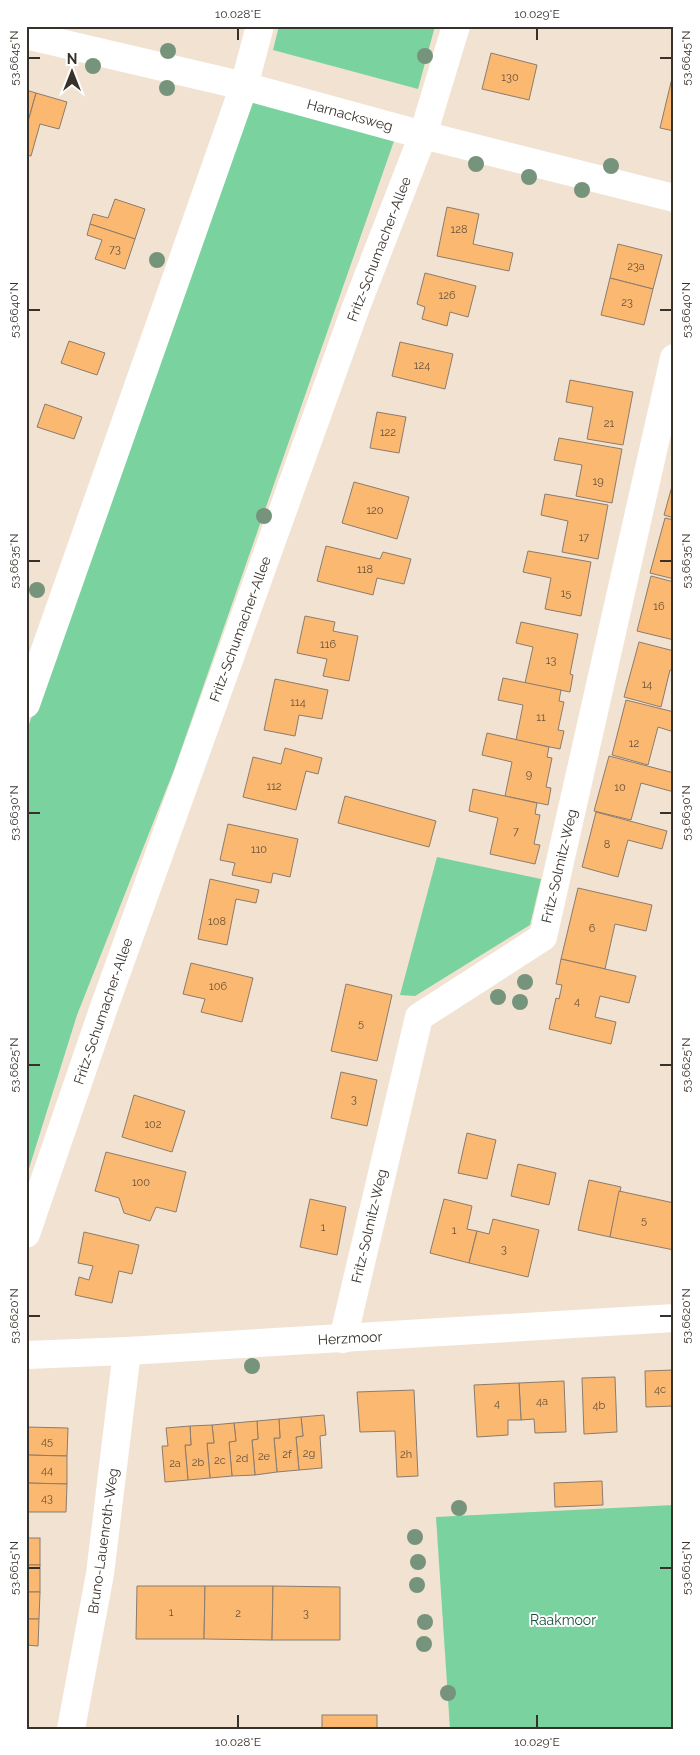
<svg xmlns="http://www.w3.org/2000/svg" width="700" height="1755" viewBox="0 0 700 1755" font-family="Raleway,sans-serif">
<style>
.green{fill:#7ad29e}
.building{fill:#fab871;stroke:#8b7c6e}
.lines{fill:none;stroke-linecap:round;stroke-linejoin:round}
.minor{stroke:#fff;stroke-width:28}
.tree{fill:#75947b}
.ticks{fill:none;stroke:#37312b;stroke-width:2}
.labels{text-anchor:middle;stroke-width:4;stroke-linejoin:round;paint-order:stroke}
.number-label{font-size:11px;fill:#68533c}
.street-label{font-size:14px;fill:#37312b;stroke:#fff}
.park-label{font-size:14px;fill:#0f5534;stroke:#fff}
.neatline{fill:none;stroke:#37312b;stroke-width:2}
.ticks-label{font-size:12px;text-anchor:middle;fill:#37312b}
</style>
<rect width="100%" height="100%" fill="#f2e2d2"/>
<g class="green">
<polygon points="279,26 435,26 418,89 273,50"/>
<polygon points="249,100 394,141 174,770 77,1015 26,1178 26,733"/>
<polygon points="437,857 541,879 530,925 415,996 400,995"/>
<polygon points="674,1505 674,1729 450,1729 436,1517"/>
</g>
<g class="building">
<polygon points="491,53 537,65 529,100 482,89"/>
<polygon points="673,74 674,75 674,131 660,128"/>
<polygon points="26,90 36,93 26,129"/>
<polygon points="36,93 67,102 59,129 40,124 31,156 26,155 26,129"/>
<polygon points="115,199 145,209 135,239 90,224 93,214 108,218"/>
<polygon points="447,207 479,214 473,244 513,253 509,271 437,256"/>
<polygon points="90,224 135,239 125,269 95,259 102,240 87,235"/>
<polygon points="618,244 662,255 653,289 610,278"/>
<polygon points="425,273 476,286 468,317 450,312 447,326 422,319 425,307 417,304"/>
<polygon points="610,278 653,289 644,325 601,315"/>
<polygon points="69,341 105,353 97,375 61,363"/>
<polygon points="400,342 453,354 445,389 392,376"/>
<polygon points="570,380 633,392 623,445 587,439 593,407 566,402"/>
<polygon points="45,404 82,417 74,439 37,427"/>
<polygon points="377,412 406,417 399,453 370,448"/>
<polygon points="559,438 622,449 612,503 576,496 582,465 554,460"/>
<polygon points="674,479 674,518 664,515"/>
<polygon points="354,482 409,497 397,539 342,523"/>
<polygon points="545,494 608,505 598,559 562,552 568,521 541,515"/>
<polygon points="665,518 674,520 674,579 650,573"/>
<polygon points="326,546 380,559 383,552 411,559 404,584 377,578 373,595 317,581"/>
<polygon points="528,551 591,562 581,616 545,609 551,578 523,572"/>
<polygon points="651,576 674,582 674,640 637,631"/>
<polygon points="305,616 335,622 333,631 358,636 349,681 323,676 327,659 297,653"/>
<polygon points="521,622 578,634 570,674 573,675 570,692 525,683 533,647 516,643"/>
<polygon points="639,642 674,651 674,671 670,670 661,707 624,697"/>
<polygon points="503,678 561,690 559,701 564,702 558,730 564,731 560,749 516,740 523,705 498,700"/>
<polygon points="275,679 328,690 322,719 299,715 295,736 264,730"/>
<polygon points="626,700 674,712 674,732 658,727 648,765 612,755"/>
<polygon points="487,733 549,747 547,757 552,758 546,787 551,788 548,805 505,796 512,762 482,755"/>
<polygon points="285,748 322,758 318,774 306,771 296,810 243,797 253,757 281,764"/>
<polygon points="609,756 674,773 674,792 641,783 631,820 594,811"/>
<polygon points="473,789 537,803 535,814 540,815 534,844 540,845 535,864 490,854 498,818 469,811"/>
<polygon points="345,796 436,821 429,847 338,823"/>
<polygon points="596,812 667,831 662,849 628,840 618,877 582,867"/>
<polygon points="228,824 298,839 290,877 273,873 271,883 232,875 235,863 220,860"/>
<polygon points="210,879 259,890 256,903 236,899 227,945 198,939"/>
<polygon points="578,888 652,905 646,931 615,924 605,969 561,959"/>
<polygon points="561,959 636,976 629,1003 600,996 595,1017 616,1022 611,1044 549,1029 556,998 559,999 562,985 556,984"/>
<polygon points="191,963 253,978 242,1022 201,1012 205,999 183,994"/>
<polygon points="346,984 392,995 377,1061 331,1051"/>
<polygon points="341,1072 377,1080 367,1126 331,1118"/>
<polygon points="134,1095 185,1111 172,1152 122,1137"/>
<polygon points="467,1133 496,1140 487,1179 458,1173"/>
<polygon points="106,1152 186,1172 176,1212 156,1207 150,1221 124,1213 119,1198 95,1191"/>
<polygon points="518,1164 556,1173 549,1205 511,1196"/>
<polygon points="589,1180 621,1187 610,1237 578,1230"/>
<polygon points="619,1191 674,1203 674,1250 610,1237"/>
<polygon points="310,1199 346,1207 337,1255 300,1247"/>
<polygon points="444,1199 472,1206 467,1229 477,1231 469,1263 430,1253"/>
<polygon points="493,1219 539,1230 528,1277 469,1263 477,1231 489,1234"/>
<polygon points="84,1232 139,1245 132,1274 119,1271 112,1303 75,1295 79,1277 89,1280 93,1266 78,1263"/>
<polygon points="674,1370 674,1406 646,1407 645,1371"/>
<polygon points="615,1377 617,1432 584,1434 582,1378"/>
<polygon points="564,1381 566,1432 535,1433 534,1419 521,1420 519,1383"/>
<polygon points="519,1383 521,1420 508,1420 508,1435 477,1437 474,1385"/>
<polygon points="414,1390 418,1476 397,1477 395,1431 360,1432 357,1392"/>
<polygon points="324,1415 326,1435 320,1436 322,1468 299,1470 296,1437 303,1436 301,1417"/>
<polygon points="301,1417 303,1436 296,1437 299,1470 277,1472 274,1438 280,1438 279,1419"/>
<polygon points="279,1419 280,1438 274,1438 277,1472 255,1475 252,1440 258,1439 257,1421"/>
<polygon points="257,1421 258,1439 252,1440 255,1475 232,1476 229,1442 236,1441 234,1423"/>
<polygon points="234,1423 236,1441 229,1442 232,1476 210,1478 207,1443 214,1443 212,1425"/>
<polygon points="212,1425 214,1443 207,1443 210,1478 188,1480 185,1445 191,1445 190,1426"/>
<polygon points="190,1426 191,1445 185,1445 188,1480 165,1482 162,1446 168,1446 166,1428"/>
<polygon points="26,1427 68,1428 67,1456 26,1455"/>
<polygon points="26,1455 67,1456 67,1484 26,1483"/>
<polygon points="602,1481 603,1505 555,1507 554,1483"/>
<polygon points="26,1483 67,1484 66,1512 26,1512"/>
<rect x="26" y="1538" width="14" height="27"/>
<rect x="26" y="1565" width="14" height="27"/>
<polygon points="137,1586 205,1586 204,1639 136,1639"/>
<polygon points="205,1586 273,1586 272,1640 204,1639"/>
<polygon points="273,1586 340,1587 340,1640 272,1640"/>
<polygon points="26,1592 40,1592 39,1619 26,1619"/>
<polygon points="26,1619 39,1619 38,1646 26,1645"/>
<rect x="322" y="1715" width="55" height="14"/>
</g>
<g class="lines">
<g class="minor">
<polyline points="26,35 244,86 423,135 674,198"/>
<polyline points="26,704 244,86 260,26"/>
<polyline points="26,1234 103,1010 356,307 423,135 456,26"/>
<polyline points="343,1339 419,1017 543,937 674,358"/>
<polyline points="26,1355 127,1351 674,1318"/>
<polyline points="71,1729 100,1574 127,1351"/>
</g>
</g>
<g class="tree">
<circle cx="168" cy="51" r="8"/>
<circle cx="425" cy="56" r="8"/>
<circle cx="93" cy="66" r="8"/>
<circle cx="167" cy="88" r="8"/>
<circle cx="476" cy="164" r="8"/>
<circle cx="611" cy="166" r="8"/>
<circle cx="529" cy="177" r="8"/>
<circle cx="582" cy="190" r="8"/>
<circle cx="157" cy="260" r="8"/>
<circle cx="264" cy="516" r="8"/>
<circle cx="37" cy="590" r="8"/>
<circle cx="525" cy="982" r="8"/>
<circle cx="498" cy="997" r="8"/>
<circle cx="520" cy="1002" r="8"/>
<circle cx="252" cy="1366" r="8"/>
<circle cx="459" cy="1508" r="8"/>
<circle cx="415" cy="1537" r="8"/>
<circle cx="418" cy="1562" r="8"/>
<circle cx="417" cy="1585" r="8"/>
<circle cx="425" cy="1622" r="8"/>
<circle cx="424" cy="1644" r="8"/>
<circle cx="448" cy="1693" r="8"/>
</g>
<path class="ticks" d="M238 28V40M537 28V40M28 58H40M660 58H672M28 310H40M660 310H672M28 561H40M660 561H672M28 813H40M660 813H672M28 1065H40M660 1065H672M28 1316H40M660 1316H672M28 1568H40M660 1568H672M238 1715V1728M537 1715V1728"/>
<g class="labels">
<g class="number-label">
<text x="510" y="81">130</text>
<text x="459" y="233">128</text>
<text x="115" y="253">73</text>
<text x="636" y="270">23a</text>
<text x="447" y="299">126</text>
<text x="627" y="306">23</text>
<text x="422" y="369">124</text>
<text x="609" y="427">21</text>
<text x="388" y="436">122</text>
<text x="598" y="485">19</text>
<text x="375" y="514">120</text>
<text x="584" y="541">17</text>
<text x="365" y="573">118</text>
<text x="566" y="597">15</text>
<text x="659" y="610">16</text>
<text x="328" y="648">116</text>
<text x="551" y="664">13</text>
<text x="647" y="688">14</text>
<text x="298" y="706">114</text>
<text x="541" y="721">11</text>
<text x="634" y="747">12</text>
<text x="529" y="778">9</text>
<text x="274" y="790">112</text>
<text x="620" y="791">10</text>
<text x="516" y="835">7</text>
<text x="607" y="848">8</text>
<text x="259" y="853">110</text>
<text x="217" y="925">108</text>
<text x="592" y="932">6</text>
<text x="218" y="990">106</text>
<text x="577" y="1005">4</text>
<text x="361" y="1027">5</text>
<text x="354" y="1103">3</text>
<text x="153" y="1128">102</text>
<text x="141" y="1186">100</text>
<text x="644" y="1224">5</text>
<text x="323" y="1231">1</text>
<text x="454" y="1234">1</text>
<text x="504" y="1253">3</text>
<text x="660" y="1393">4c</text>
<text x="542" y="1405">4a</text>
<text x="497" y="1407">4</text>
<text x="599" y="1409">4b</text>
<text x="47" y="1445">45</text>
<text x="309" y="1457">2g</text>
<text x="287" y="1458">2f</text>
<text x="406" y="1458">2h</text>
<text x="264" y="1460">2e</text>
<text x="242" y="1462">2d</text>
<text x="220" y="1464">2c</text>
<text x="198" y="1466">2b</text>
<text x="175" y="1467">2a</text>
<text x="47" y="1474">44</text>
<text x="47" y="1502">43</text>
<text x="171" y="1616">1</text>
<text x="238" y="1617">2</text>
<text x="306" y="1617">3</text>
</g>
<g class="street-label">
<text transform="translate(350 115) rotate(15)" y="5">Harnacksweg</text>
<text transform="translate(379 249) rotate(-69)" y="5">Fritz-Schumacher-Allee</text>
<text transform="translate(240 629) rotate(-70)" y="5">Fritz-Schumacher-Allee</text>
<text transform="translate(559 866) rotate(-77)" y="5">Fritz-Solmitz-Weg</text>
<text transform="translate(103 1011) rotate(-71)" y="5">Fritz-Schumacher-Allee</text>
<text transform="translate(369 1226) rotate(-77)" y="5">Fritz-Solmitz-Weg</text>
<text transform="translate(350 1338) rotate(-3)" y="5">Herzmoor</text>
<text transform="translate(103 1541) rotate(-82)" y="5">Bruno-Lauenroth-Weg</text>
</g>
<g class="park-label">
<text x="563" y="1625">Raakmoor</text>
</g>
</g>
<rect width="700" height="1755" fill="none" stroke="#ffffff" stroke-width="55"/>
<g transform="translate(72 72)" stroke="#ffffff" stroke-width="4" paint-order="stroke">
<path d="M0-4L9 19L0 12L-9 19Z" fill="#37312b"/>
<text y="-8" font-size="14" font-weight="bold" text-anchor="middle" fill="#37312b">N</text>
</g>
<rect x="28" y="28" width="644" height="1700" class="neatline"/>
<g class="ticks-label">
<text x="238" y="18">10.028°E</text>
<text x="537" y="18">10.029°E</text>
<text transform="translate(14 58) rotate(-90)" y="4">53.6645°N</text>
<text transform="translate(686 58) rotate(-90)" y="4">53.6645°N</text>
<text transform="translate(14 310) rotate(-90)" y="4">53.6640°N</text>
<text transform="translate(686 310) rotate(-90)" y="4">53.6640°N</text>
<text transform="translate(14 561) rotate(-90)" y="4">53.6635°N</text>
<text transform="translate(686 561) rotate(-90)" y="4">53.6635°N</text>
<text transform="translate(14 813) rotate(-90)" y="4">53.6630°N</text>
<text transform="translate(686 813) rotate(-90)" y="4">53.6630°N</text>
<text transform="translate(14 1065) rotate(-90)" y="4">53.6625°N</text>
<text transform="translate(686 1065) rotate(-90)" y="4">53.6625°N</text>
<text transform="translate(14 1316) rotate(-90)" y="4">53.6620°N</text>
<text transform="translate(686 1316) rotate(-90)" y="4">53.6620°N</text>
<text transform="translate(14 1568) rotate(-90)" y="4">53.6615°N</text>
<text transform="translate(686 1568) rotate(-90)" y="4">53.6615°N</text>
<text x="238" y="1746">10.028°E</text>
<text x="537" y="1746">10.029°E</text>
</g>
</svg>
